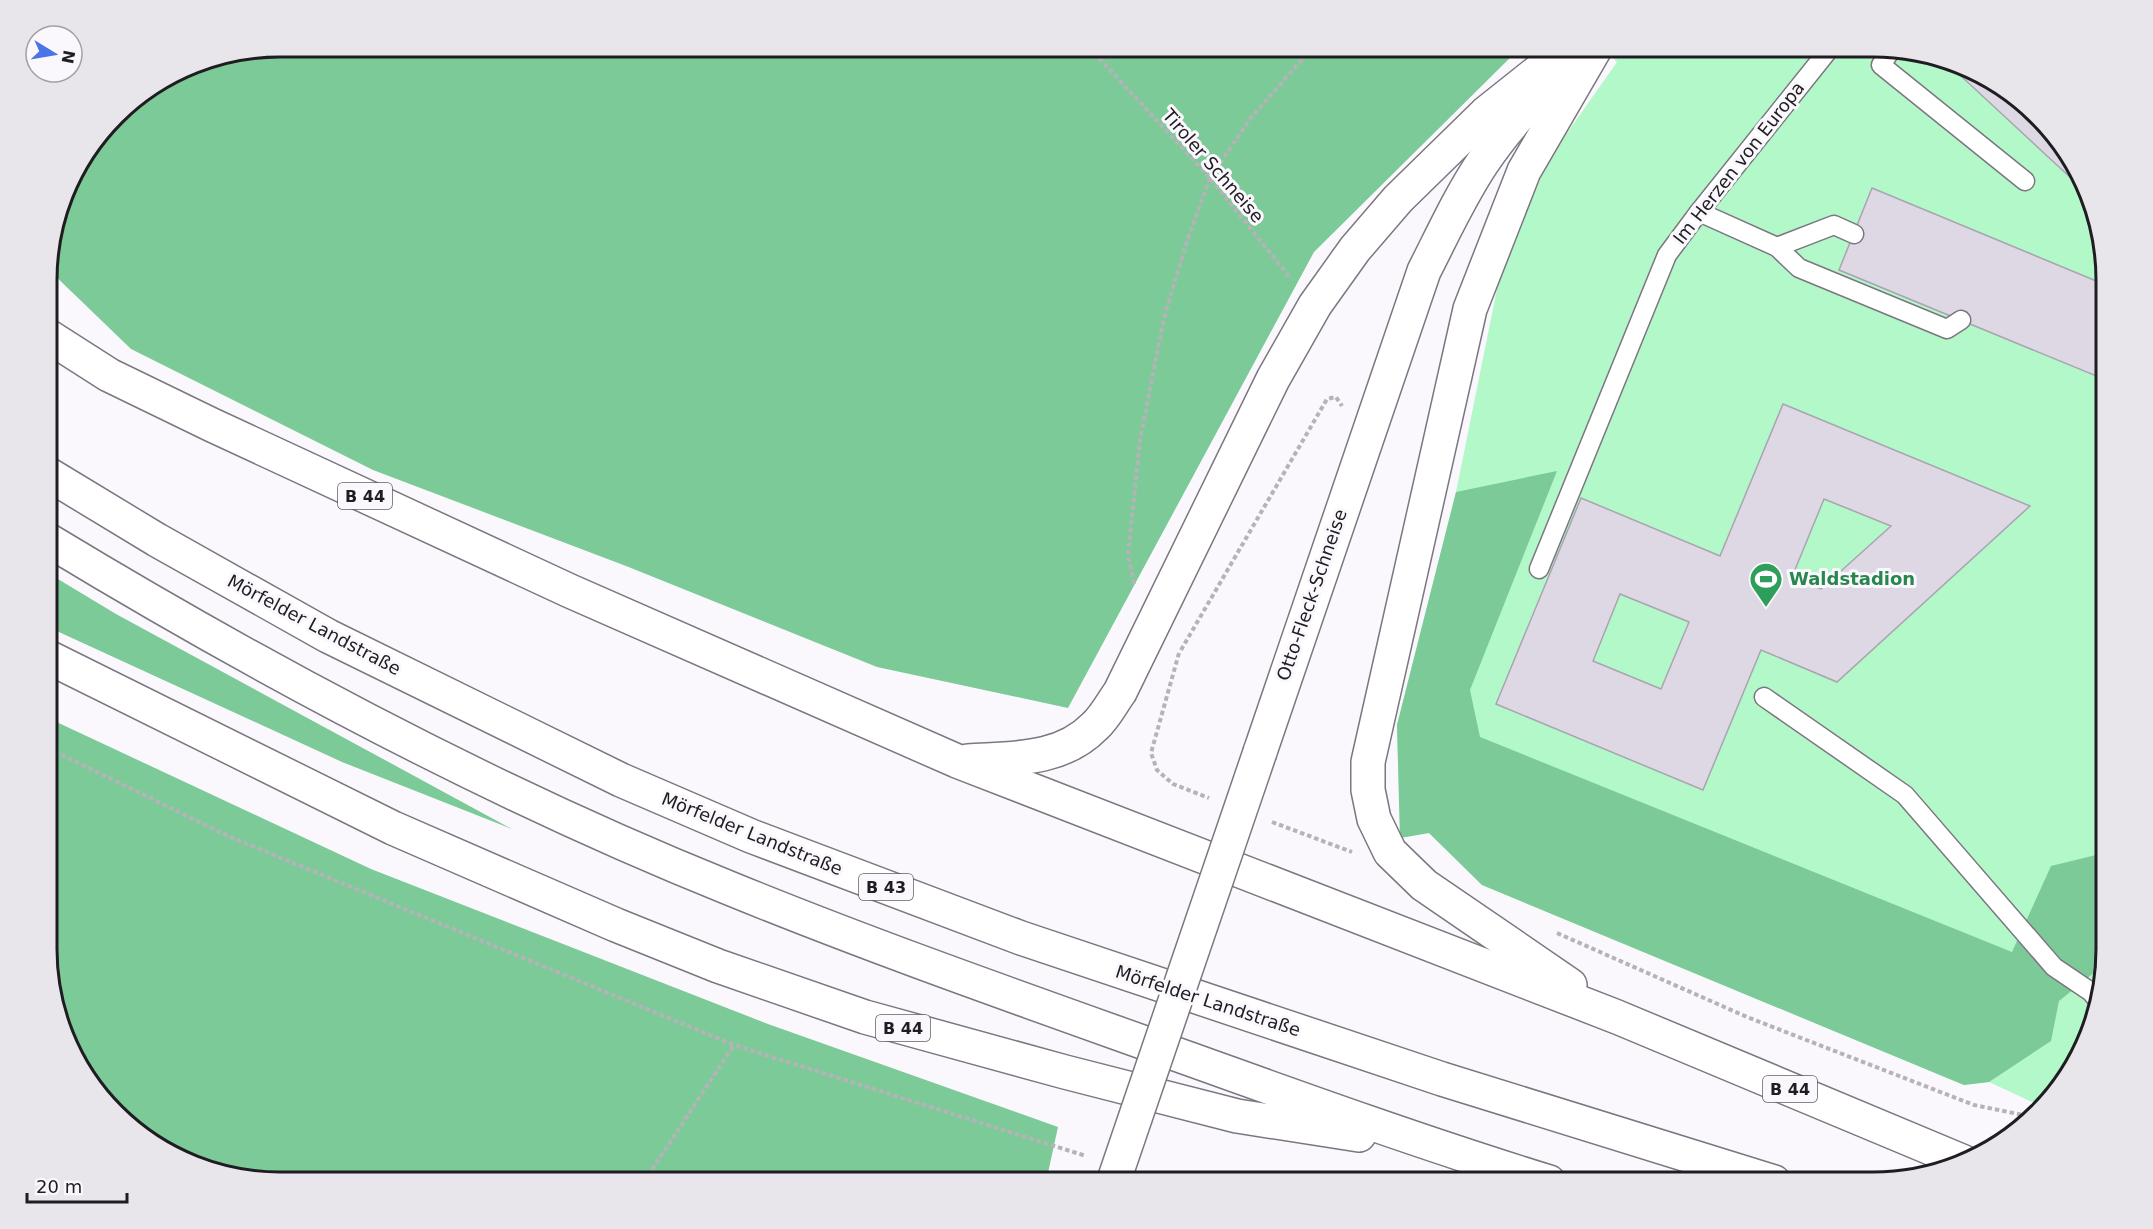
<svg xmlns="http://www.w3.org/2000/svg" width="2153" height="1229" viewBox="0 0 2153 1229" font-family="'DejaVu Sans',sans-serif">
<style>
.green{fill:#b2f8c9}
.forest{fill:#7cca98}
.building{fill:#ded8e4;stroke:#aaa4b0;stroke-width:1.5;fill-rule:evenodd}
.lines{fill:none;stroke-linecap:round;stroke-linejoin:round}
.service-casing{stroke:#7c7681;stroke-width:21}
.minor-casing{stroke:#7c7681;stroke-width:36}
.trunk-casing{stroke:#7c7681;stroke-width:36}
.path{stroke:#b6b3b8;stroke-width:4;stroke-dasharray:4.5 3;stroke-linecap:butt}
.service{stroke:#fff;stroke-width:18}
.minor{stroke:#fff;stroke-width:33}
.trunk{stroke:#fff;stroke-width:33}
.minor-bridge-casing{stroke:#7c7681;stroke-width:36;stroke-linecap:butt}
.minor-bridge{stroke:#fff;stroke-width:33}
.labels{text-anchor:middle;stroke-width:6;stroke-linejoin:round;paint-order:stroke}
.shield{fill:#fbf8fd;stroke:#625f64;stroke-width:1.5}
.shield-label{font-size:16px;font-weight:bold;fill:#201d22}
.street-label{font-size:18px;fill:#201d22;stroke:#fbf8fd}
.leisure-label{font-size:18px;font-weight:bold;fill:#27864d;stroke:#fbf8fd;text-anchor:start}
.rim{fill:none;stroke:#201d22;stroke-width:3}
</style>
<rect width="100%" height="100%" fill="#fbf8fd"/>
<polygon class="green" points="1601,47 1873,47 1934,55 1989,78 2067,151 2094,205 2106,264 2106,964 2075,1065 2038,1105 1989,1082 1964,1085 1482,885 1429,833 1400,838 1397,725 1456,492 1501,269 1550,157 1617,62"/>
<g class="forest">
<polygon points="280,47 1521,47 1314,252 1068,708 877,667 626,566 373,470 131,349 48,269 48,250 71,176 126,105 191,64"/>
<polygon points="1557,471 1470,690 1480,737 2012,952 2051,866 2096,855 2106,846 2106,963 2059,1001 2051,1041 1989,1082 1964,1085 1482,885 1429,833 1400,838 1397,725 1456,492"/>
<polygon points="48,573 116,614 512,829 342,762 48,627"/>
<polygon points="48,718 371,869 768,1024 1058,1127 1046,1182 280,1182 220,1175 164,1151 86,1078 48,979"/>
</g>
<g class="building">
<polygon points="1950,61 1989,78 2067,151 2086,188 2072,179 1948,64"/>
<polygon points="1872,188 2106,285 2106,380 1839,270"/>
<path d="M1783 404 2030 506 1837 682 1761 650 1703 790 1496 704 1581 498 1720 556ZM1824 499 1891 526 1821 589 1792 577ZM1620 594 1689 622 1661 689 1593 661Z"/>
</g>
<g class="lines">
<defs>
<g id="service">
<polyline points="1892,49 1881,65 2025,181"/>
<polyline points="1699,212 1777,247 1834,225 1854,234"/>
<polyline points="1777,247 1799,268 1947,329 1961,320"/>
<polyline points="1539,569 1667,255 1699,212 1831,47"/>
<polyline points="1764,697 1905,795 2054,967 2091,992 2096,998"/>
</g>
<path id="minor" d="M1260 752 1424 271C1443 234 1460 196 1483 162 1510 122 1544 88 1576 53"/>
<g id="trunk">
<polyline points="48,336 109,375 212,425 570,591 957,761 1617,1017 1964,1162"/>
<polyline points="48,474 157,540 328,636 621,780 751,836 1021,938 1442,1079 1774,1182"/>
<path d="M48 540C266 672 493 793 729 888 866 944 1005 993 1145 1043 1279 1091 1413 1140 1549 1182"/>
<polyline points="48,657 393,828 616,925 718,966 865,1017 1065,1072 1237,1116 1359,1135"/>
<path d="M968 761C1013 758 1061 761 1095 726 1105 717 1112 703 1120 692L1273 379 1315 305 1355 249 1398 199 1486 113 1569 47"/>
<polyline points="1570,985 1424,885 1390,852 1374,819 1368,790 1368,762 1470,309 1524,171 1596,47"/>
</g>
</defs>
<use href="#service" class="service-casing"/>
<use href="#minor" class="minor-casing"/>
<use href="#trunk" class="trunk-casing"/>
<g class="path">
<polyline points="1089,47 1210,178 1291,279"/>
<polyline points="1134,584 1128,555 1140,440 1164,318 1188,238 1210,178 1250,119 1299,63 1318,47"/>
<polyline points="1181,650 1327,399 1336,397 1342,406"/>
<polyline points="1179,653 1151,753 1157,770 1173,784 1209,798"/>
<polyline points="48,748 228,836 734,1045 1086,1156"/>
<polyline points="1272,822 1352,852"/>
<polyline points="1557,933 1747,1017 1974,1105 2028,1116"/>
<polyline points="1151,1174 1182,1182"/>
<polyline points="644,1182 734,1045"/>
</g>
<use href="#service" class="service"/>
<use href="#minor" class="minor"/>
<use href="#trunk" class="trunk"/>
<defs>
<polyline id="minor-bridge" points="1114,1180 1260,752"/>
</defs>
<use href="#minor-bridge" class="minor-bridge-casing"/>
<use href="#minor-bridge" class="minor-bridge"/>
</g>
<defs>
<symbol id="stadium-pin" viewBox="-11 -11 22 30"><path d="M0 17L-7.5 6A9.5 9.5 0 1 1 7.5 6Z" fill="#2e9e5b" stroke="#fbf8fd"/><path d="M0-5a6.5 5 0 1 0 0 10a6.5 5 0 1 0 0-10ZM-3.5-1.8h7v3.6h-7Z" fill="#fff"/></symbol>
</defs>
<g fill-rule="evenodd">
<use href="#stadium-pin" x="1747" y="560" width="38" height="52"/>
</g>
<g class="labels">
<g class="shield">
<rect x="338" y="483" width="54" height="26" rx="4.5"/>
<rect x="859" y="874" width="54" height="26" rx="4.5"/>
<rect x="876" y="1015" width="54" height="26" rx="4.5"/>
<rect x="1763" y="1076" width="54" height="26" rx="4.5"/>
</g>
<g class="shield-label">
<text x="365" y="502">B 44</text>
<text x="886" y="893">B 43</text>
<text x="903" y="1034">B 44</text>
<text x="1790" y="1095">B 44</text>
</g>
<g class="street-label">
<text transform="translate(1739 163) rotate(-52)" y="6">Im Herzen von Europa</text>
<text transform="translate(1213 166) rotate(49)" y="6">Tiroler Schneise</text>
<text transform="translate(1312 595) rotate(-71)" y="6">Otto-Fleck-Schneise</text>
<text transform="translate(314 625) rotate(28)" y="6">Mörfelder Landstraße</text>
<text transform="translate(752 834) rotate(22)" y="6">Mörfelder Landstraße</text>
<text transform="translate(1208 1001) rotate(18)" y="6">Mörfelder Landstraße</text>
</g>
<g class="leisure-label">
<text x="1789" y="585">Waldstadion</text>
</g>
</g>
<path d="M0 0H2153V1229H0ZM280 57H1873A223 223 0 0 1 2096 280V949A223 223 0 0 1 1873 1172H280A223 223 0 0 1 57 949V280A223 223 0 0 1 280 57Z" fill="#e9e6eb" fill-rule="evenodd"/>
<path class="rim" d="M280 57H1873A223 223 0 0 1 2096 280V949A223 223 0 0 1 1873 1172H280A223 223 0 0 1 57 949V280A223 223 0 0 1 280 57Z"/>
<g transform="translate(54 54) rotate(101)"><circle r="28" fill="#fbf8fd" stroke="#a3a0a5" stroke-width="1.5"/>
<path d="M0-4.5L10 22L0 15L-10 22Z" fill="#4a74e7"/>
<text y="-9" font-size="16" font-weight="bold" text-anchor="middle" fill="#201d22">N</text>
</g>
<path d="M27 1193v9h100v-9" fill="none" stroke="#201d22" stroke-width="3"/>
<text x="36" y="1193" font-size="18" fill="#201d22" stroke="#fbf8fd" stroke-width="4.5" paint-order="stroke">20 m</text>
</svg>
